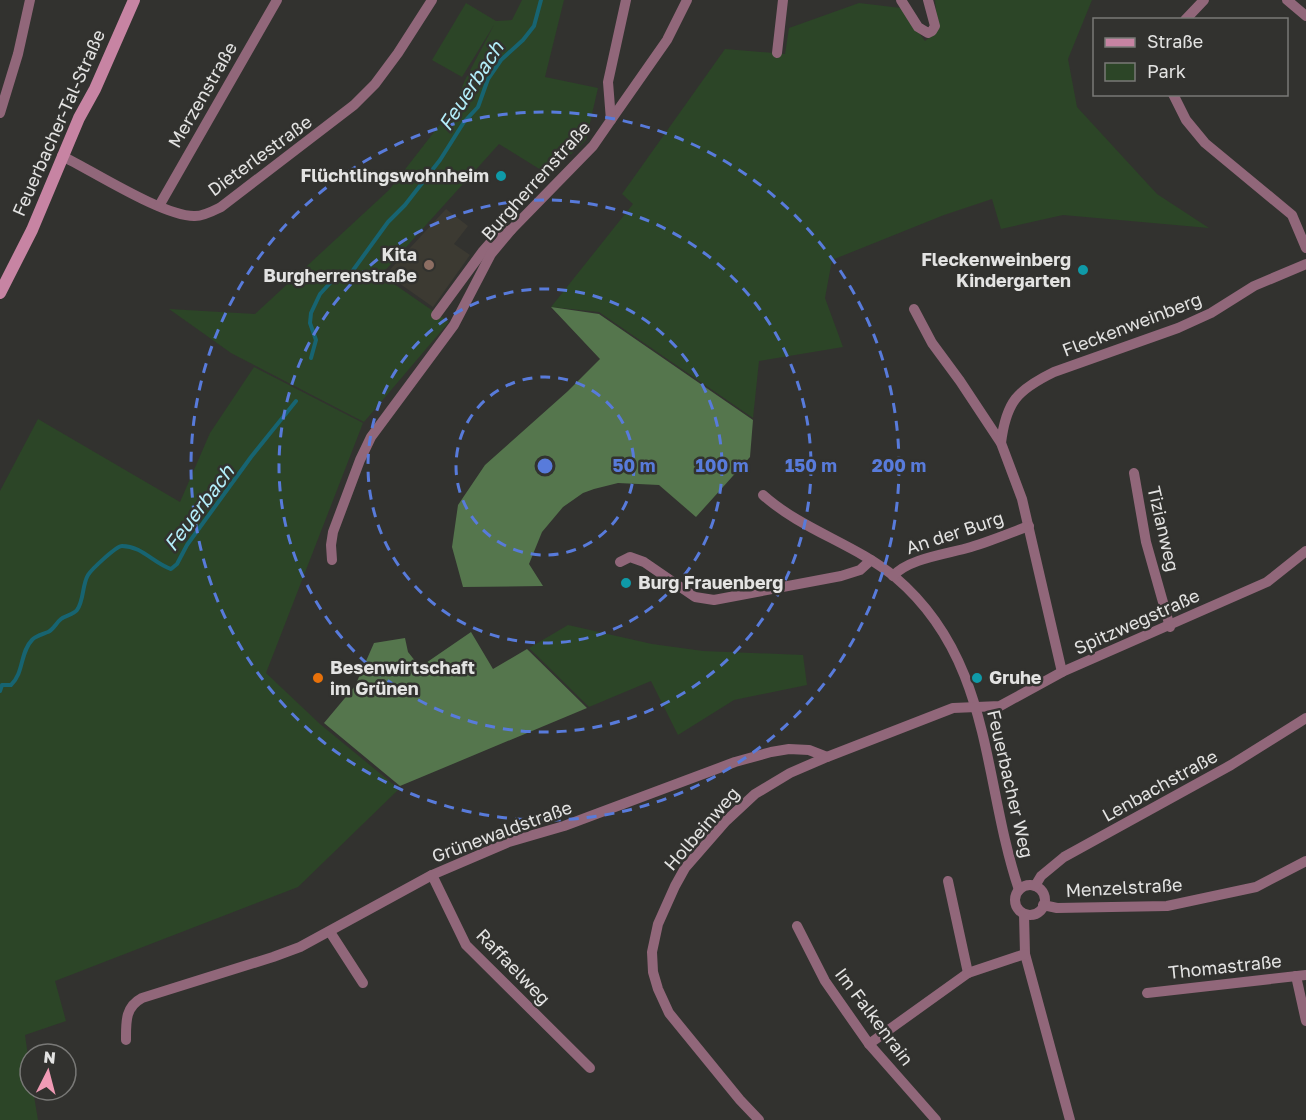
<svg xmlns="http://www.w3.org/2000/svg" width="1306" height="1120" viewBox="0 0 1306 1120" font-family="'Golos Text',sans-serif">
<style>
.built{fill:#3c3a32}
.green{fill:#2c4527}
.forest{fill:#55764d}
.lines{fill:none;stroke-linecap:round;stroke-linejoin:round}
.stream{stroke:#176471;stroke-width:4}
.minor{stroke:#91677a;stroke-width:10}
.secondary{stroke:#c784a3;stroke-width:12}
.ring{fill:none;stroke:#587bdb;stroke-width:3;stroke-dasharray:10 8}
.culture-dot{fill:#0f9aa8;stroke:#32322f;stroke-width:2}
.education-dot{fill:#8d6e63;stroke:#32322f;stroke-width:2}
.food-dot{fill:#e8710a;stroke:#32322f;stroke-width:2}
.labels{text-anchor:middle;stroke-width:5;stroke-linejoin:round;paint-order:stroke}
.street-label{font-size:18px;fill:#e3e3e2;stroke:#32322f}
.poi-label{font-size:18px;font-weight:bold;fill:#e3e3e2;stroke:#32322f;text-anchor:end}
.water-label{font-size:20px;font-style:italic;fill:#b3eefa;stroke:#32322f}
.centre{fill:#587bdb;stroke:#32322f;stroke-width:3}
.ring-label{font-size:18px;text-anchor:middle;font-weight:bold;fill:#587bdb;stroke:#32322f;stroke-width:5;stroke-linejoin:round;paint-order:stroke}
</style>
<rect width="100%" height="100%" fill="#32322f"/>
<polygon class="built" points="446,209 468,226 454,244 470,255 433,307 386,274"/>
<g class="green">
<polygon points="522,0 564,0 545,77 598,88 586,140 549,175 499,144 381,275 449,322 364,422 231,353 169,309 255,314 389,190 455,105 465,80 494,25 462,77 432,60 466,3 496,21 512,20"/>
<polygon points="935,0 1092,0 1068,59 1077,107 1157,194 1209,228 1063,215 1001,229 992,199 944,215 832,260 825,298 843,347 759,361 753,418 599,312 551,307 633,204 622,194 725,49 785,54 789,28 859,3 901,8 925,41 938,30"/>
<polygon points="254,367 363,423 266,673 320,724 399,789 298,887 55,981 66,1021 25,1035 30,1070 30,1090 33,1090 38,1120 0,1120 0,491 38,419 180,502 210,433"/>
<polygon points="568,625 652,644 703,651 803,655 807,685 734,700 678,735 651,681 589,707 529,648"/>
</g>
<g class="forest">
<polygon points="551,307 599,314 753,420 750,457 696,517 659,485 618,483 594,489 583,493 563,507 542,532 529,564 543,586 463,587 452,547 458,505 485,465 568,391 600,359"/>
<polygon points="471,632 493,669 527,649 587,708 400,786 324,723 355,686 374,643 405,638 408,652 420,667"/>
</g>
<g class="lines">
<g class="stream">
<polyline points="311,358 316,340 310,323 311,313 320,294 331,282 351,273 388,222 405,205 440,160 464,122 478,107 488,79 501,60 523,40 534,26 541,0"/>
<path d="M0 691 2 685H11C24 673 20 652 32 640 35 636 43 634 48 632 54 629 56 623 61 619 66 615 73 615 77 610 84 601 82 585 88 575 91 570 116 546 122 546 142 546 153 563 171 569L177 564 187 545 251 457 296 401"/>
</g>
<g class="minor">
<polyline points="901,0 918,27 928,33 932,31 935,26 928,0"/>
<polyline points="1287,0 1306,16"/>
<polyline points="1185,20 1204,0"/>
<polyline points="777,53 783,0"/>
<polyline points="1173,94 1186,120 1205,143 1292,215 1306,248"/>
<polyline points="0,113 18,54 30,0"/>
<polyline points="611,120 667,40 687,0"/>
<path d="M62 156C93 171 164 217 195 216 204 216 213 211 221 207L354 105 375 84 398 53 432 0"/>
<polyline points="159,206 277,0"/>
<polyline points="914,309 932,343 960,381 1001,443 1022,499 1062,672"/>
<polyline points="436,315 483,251 497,235 511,230"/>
<path d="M1001 443C1006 402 1017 390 1054 372L1178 328 1211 313 1254 286 1306 264"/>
<polyline points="1134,473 1146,542 1170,627"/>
<path d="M763 495C802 530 855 544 895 577 993 660 982 780 1019 890"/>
<polyline points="332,560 331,545 333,532 360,460 371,437 454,325 491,254 511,230 593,146 611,120 608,82 626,0"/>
<polyline points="620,562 630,557 644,562 695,597 714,600 841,576 860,570 871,560"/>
<path d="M893 576C909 558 948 554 971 547 991 541 1010 533 1029 526"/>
<polyline points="432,875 466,945 590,1068"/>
<polyline points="948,881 968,973"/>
<circle cx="1030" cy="900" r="15"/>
<polyline points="1035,886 1041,876 1064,857 1231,765 1306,718"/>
<polyline points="1043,905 1057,908 1167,906 1256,887 1306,861"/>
<polyline points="1024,914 1025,954 1070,1120"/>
<polyline points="797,926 825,981 869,1044 936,1120"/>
<polyline points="330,932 363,983"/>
<polyline points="1296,976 1306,1021"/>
<polyline points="1147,993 1306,975"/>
<path d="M126 1040C126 1022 125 1007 142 998L273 957 300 947 432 875 509 842 564 826 735 762 771 752 789 749 809 750 827 757"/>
<polyline points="869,1044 968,973 1025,954"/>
<polyline points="759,1120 740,1100 669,1013 658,989 653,972 652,952 658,924 675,886 685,868 726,821 755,794 790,773 827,757 953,708 1000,706 1062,672 1267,582 1306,551"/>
</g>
<polyline class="secondary" points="0,293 32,230 79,118 95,89 134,0"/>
</g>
<g class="ring">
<circle cx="545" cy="466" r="89"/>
<circle cx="545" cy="466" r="177"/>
<circle cx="545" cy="466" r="266"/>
<circle cx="545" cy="466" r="354"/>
</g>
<g class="culture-dot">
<circle cx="501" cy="176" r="6"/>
<circle cx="1083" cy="270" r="6"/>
<circle cx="626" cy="583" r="6"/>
<circle cx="977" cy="678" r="6"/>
</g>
<circle class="education-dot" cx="429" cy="265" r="6"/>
<circle class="food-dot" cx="318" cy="678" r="6"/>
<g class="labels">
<g class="street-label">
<text transform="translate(203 95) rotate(-60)" y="6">Merzenstraße</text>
<text transform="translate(59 123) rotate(-66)" y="6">Feuerbacher-Tal-Straße</text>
<text transform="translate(260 156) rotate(-36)" y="6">Dieterlestraße</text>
<text transform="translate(536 181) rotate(-48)" y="6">Burgherrenstraße</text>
<text transform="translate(1132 325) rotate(-21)" y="6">Fleckenweinberg</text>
<text transform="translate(1163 529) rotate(77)" y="6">Tizianweg</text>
<text transform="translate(955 533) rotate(-18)" y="6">An der Burg</text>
<text transform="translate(1137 622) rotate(-24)" y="6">Spitzwegstraße</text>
<text transform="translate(1010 784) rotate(77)" y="6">Feuerbacher Weg</text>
<text transform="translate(1160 786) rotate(-29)" y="6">Lenbachstraße</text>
<text transform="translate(702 829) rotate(-49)" y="6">Holbeinweg</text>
<text transform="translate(502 832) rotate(-20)" y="6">Grünewaldstraße</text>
<text transform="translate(1124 888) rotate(-3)" y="6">Menzelstraße</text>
<text transform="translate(513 967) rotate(46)" y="6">Raffaelweg</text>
<text transform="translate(1225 967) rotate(-6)" y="6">Thomastraße</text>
<text transform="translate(874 1017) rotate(53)" y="6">Im Falkenrain</text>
</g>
<g class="poi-label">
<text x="489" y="182">Flüchtlingswohnheim</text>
<text x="417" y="261">Kita<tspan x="417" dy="21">Burgherrenstraße</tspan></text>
<text x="1071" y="266">Fleckenweinberg<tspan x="1071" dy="21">Kindergarten</tspan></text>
<text x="638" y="589" text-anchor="start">Burg Frauenberg</text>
<text x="330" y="674" text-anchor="start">Besenwirtschaft<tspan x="330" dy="21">im Grünen</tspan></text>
<text x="989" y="684" text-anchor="start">Gruhe</text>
</g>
<g class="water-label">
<text transform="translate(471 86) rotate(-57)" y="7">Feuerbach</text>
<text transform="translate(199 508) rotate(-53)" y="7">Feuerbach</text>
</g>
</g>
<circle cx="545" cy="466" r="9" class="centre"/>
<g class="ring-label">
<text x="634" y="472">50 m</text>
<text x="722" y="472">100 m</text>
<text x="811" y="472">150 m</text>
<text x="899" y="472">200 m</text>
</g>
<rect x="1093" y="18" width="195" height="78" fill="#32322f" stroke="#797977" stroke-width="1.5"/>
<rect x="1105" y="38" width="30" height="9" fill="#c784a3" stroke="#797977" stroke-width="1.5"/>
<text x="1147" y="48" font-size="18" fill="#e3e3e2">Straße</text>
<rect x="1105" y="63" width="30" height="18" fill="#2c4527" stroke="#797977" stroke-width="1.5"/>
<text x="1147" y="78" font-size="18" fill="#e3e3e2">Park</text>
<g transform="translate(48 1072) rotate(6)"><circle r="28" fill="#32322f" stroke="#797977" stroke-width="1.5"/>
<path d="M0-4.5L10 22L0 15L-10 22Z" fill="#f09ab5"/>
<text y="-9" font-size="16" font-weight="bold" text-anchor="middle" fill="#e3e3e2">N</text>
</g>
</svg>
